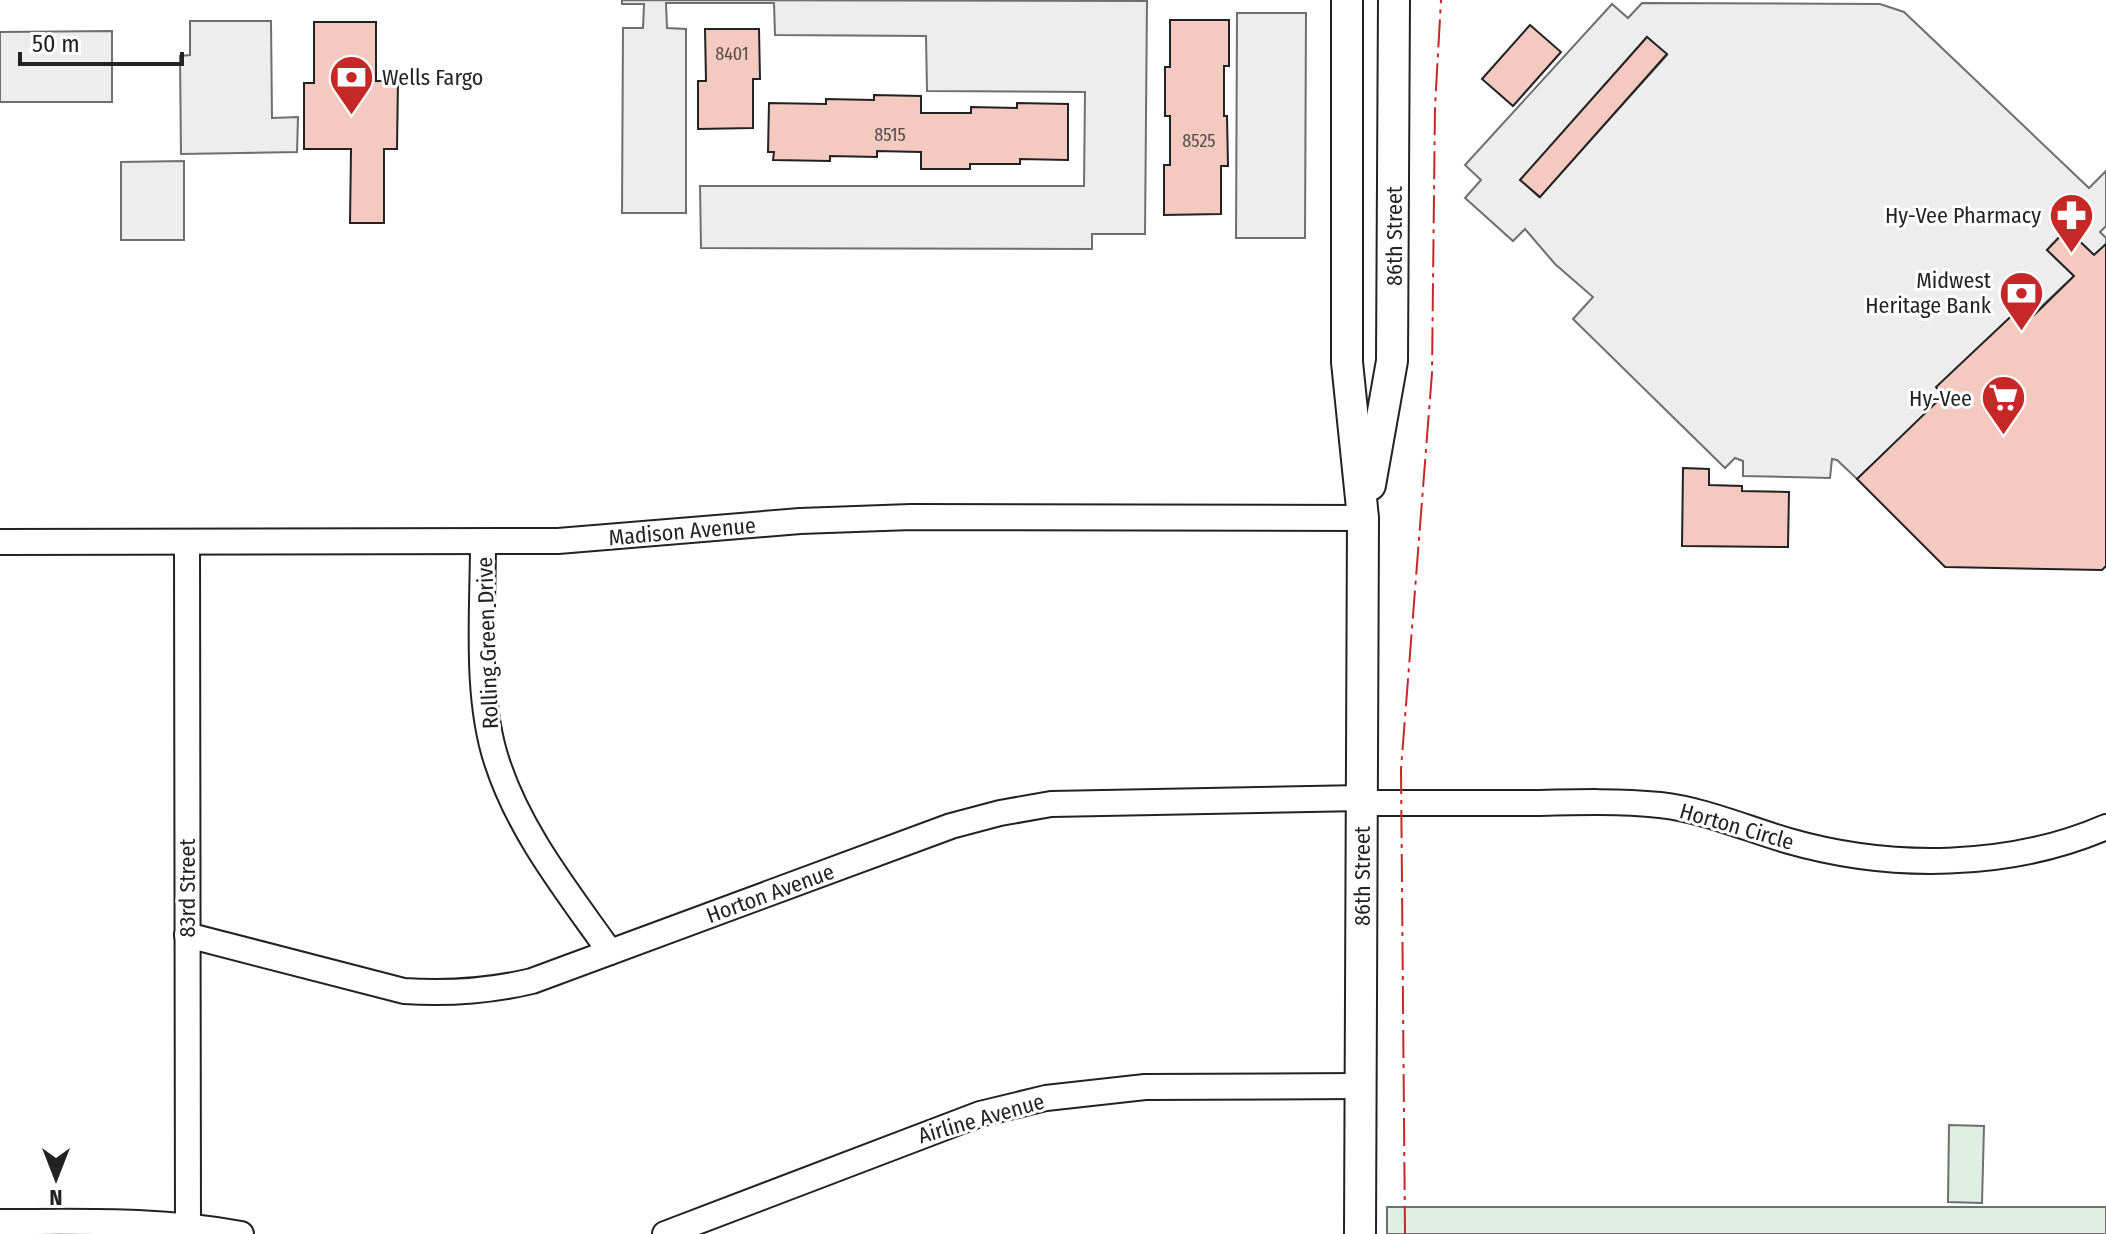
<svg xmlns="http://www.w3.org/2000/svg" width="2106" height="1234" viewBox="0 0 2106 1234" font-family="'Fira Sans Condensed',sans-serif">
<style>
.green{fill:#e0efe3;stroke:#6f6f6f;stroke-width:2}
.parking{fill:#ededed;stroke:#6f6f6f;stroke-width:2;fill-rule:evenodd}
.building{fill:#f3c9c0;stroke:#222;stroke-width:2}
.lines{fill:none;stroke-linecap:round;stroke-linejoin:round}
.minor-casing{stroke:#222;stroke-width:28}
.major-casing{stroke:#222;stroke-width:34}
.minor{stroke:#fff;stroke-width:24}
.major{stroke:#fff;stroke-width:30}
.power{stroke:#c62828;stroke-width:2;stroke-dasharray:28 6 4 6;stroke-linecap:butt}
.labels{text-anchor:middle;stroke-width:6;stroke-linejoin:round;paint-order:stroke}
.number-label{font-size:18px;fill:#564c4a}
.poi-label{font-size:22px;fill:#222;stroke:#fff;text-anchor:end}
.street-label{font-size:22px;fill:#222;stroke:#fff}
</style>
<rect width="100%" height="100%" fill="#fff"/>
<g class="green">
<polygon points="1949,1125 1984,1126 1982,1203 1948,1202"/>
<rect x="1387" y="1207" width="719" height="27"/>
</g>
<g class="parking">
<polygon points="622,0 1147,1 1145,234 1092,234 1092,249 701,248 700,186 1084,186 1085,92 927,91 926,36 775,35 774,3 666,3 667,28 686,29 686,213 622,213 623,28 643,28 644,4 622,4"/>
<path d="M1642 3 1880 4 1904 12 2089 188 2106 171V226L2100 232 2106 238V244L2094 255 2066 230 2047 250 2074 276 1857 479 1837 460 1832 459 1830 478 1743 476V461L1735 458 1725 468 1573 319 1593 297 1555 264 1525 229 1513 241 1465 198 1481 180 1465 165 1612 4 1628 18ZM1647 37 1667 55 1539 197 1521 180Z"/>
<polygon points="1237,13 1306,13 1305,238 1236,238"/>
<polygon points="190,21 271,21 272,118 298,117 297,152 181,154 180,56 190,55"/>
<polygon points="112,31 112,102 0,102 0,32"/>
<polygon points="184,161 184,240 121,240 121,162"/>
</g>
<g class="building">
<polygon points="1170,20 1229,20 1229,66 1224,66 1224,116 1227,116 1228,166 1221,166 1221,214 1164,215 1164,165 1170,165 1170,116 1165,116 1165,67 1170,67"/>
<polygon points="314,22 376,22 376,81 398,81 397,149 384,149 384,223 350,223 351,149 304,149 304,83 314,83"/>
<polygon points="1530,25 1561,52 1513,106 1482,79"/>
<polygon points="705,29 759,29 760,79 753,79 753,128 698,129 698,81 706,81"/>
<polygon points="1647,37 1667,54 1540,197 1520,180"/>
<polygon points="874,95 921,96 921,113 971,113 971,107 1017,108 1017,103 1068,104 1068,160 1020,159 1020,164 970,164 970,169 921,169 921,152 877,151 877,157 830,156 830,161 773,160 774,152 768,152 769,103 826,104 826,99 874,100"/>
<polygon points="2067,229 2094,255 2106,244 2106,566 2102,570 1945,567 1857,479 1943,396 1936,387 2022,306 2032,317 2074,276 2047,250"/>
<polygon points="1683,468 1709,469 1709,485 1742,486 1742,491 1789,492 1788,547 1682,546"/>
</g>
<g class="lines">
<defs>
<g id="minor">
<polyline points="0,542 558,541 800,521 911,517 1363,518"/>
<polyline points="187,542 188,1234"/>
<path d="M483 542C483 611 475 696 497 762 520 833 568 892 610 952"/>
<path d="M1362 803C1421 803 1480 803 1539 803 1579 802 1620 801 1660 805 1705 810 1747 829 1789 841 1890 870 2009 869 2106 827"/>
<path d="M187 935 404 991C448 994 490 991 532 981L951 826 1000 813 1051 804 1362 798"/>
<path d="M0 1222C81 1222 161 1219 241 1234"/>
<polyline points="665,1234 980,1114 1046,1098 1145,1087 1361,1086"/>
</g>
<g id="major">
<polyline points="1347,0 1347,362 1363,518 1360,1234"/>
<polyline points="1370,485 1392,361 1394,0"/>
</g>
</defs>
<use href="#minor" class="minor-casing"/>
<use href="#major" class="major-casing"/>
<use href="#minor" class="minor"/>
<use href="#major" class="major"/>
<polyline class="power" points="1405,1234 1401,769 1432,373 1435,107 1441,0"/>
</g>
<defs>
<symbol id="bank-pin" viewBox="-11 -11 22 30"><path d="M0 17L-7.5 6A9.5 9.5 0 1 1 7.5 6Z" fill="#c62828" stroke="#fff"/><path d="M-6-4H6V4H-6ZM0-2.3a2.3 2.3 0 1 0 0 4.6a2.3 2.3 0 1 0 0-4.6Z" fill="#fff"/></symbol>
<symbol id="pharmacy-pin" viewBox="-11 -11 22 30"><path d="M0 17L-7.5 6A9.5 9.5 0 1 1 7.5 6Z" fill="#c62828" stroke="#fff"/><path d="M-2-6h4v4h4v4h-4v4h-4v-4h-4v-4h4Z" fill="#fff"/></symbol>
<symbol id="supermarket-pin" viewBox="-11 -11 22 30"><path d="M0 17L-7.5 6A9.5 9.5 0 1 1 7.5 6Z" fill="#c62828" stroke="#fff"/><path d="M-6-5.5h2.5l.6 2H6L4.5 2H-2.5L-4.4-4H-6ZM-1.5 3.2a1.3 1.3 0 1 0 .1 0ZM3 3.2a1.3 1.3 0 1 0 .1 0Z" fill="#fff"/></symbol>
</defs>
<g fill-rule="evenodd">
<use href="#bank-pin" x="326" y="52" width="51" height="69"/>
<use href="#pharmacy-pin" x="2046" y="190" width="51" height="69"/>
<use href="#bank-pin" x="1996" y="268" width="51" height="69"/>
<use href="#supermarket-pin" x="1978" y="372" width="51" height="69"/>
</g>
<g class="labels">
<g class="number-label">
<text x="732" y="60">8401</text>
<text x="890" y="141">8515</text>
<text x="1199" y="147">8525</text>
</g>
<g class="poi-label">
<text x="382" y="85" text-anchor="start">Wells Fargo</text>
<text x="2041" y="223">Hy-Vee Pharmacy</text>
<text x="1991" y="288">Midwest<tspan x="1991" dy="25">Heritage Bank</tspan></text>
<text x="1972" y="406">Hy-Vee</text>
</g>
<g class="street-label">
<text transform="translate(1394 236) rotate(-90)" y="8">86th Street</text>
<text transform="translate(682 531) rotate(-5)" y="8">Madison Avenue</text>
<text transform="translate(487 643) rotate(-92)" y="8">Rolling Green Drive</text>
<text transform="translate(1737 826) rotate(16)" y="8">Horton Circle</text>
<text transform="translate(1362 876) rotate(-90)" y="8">86th Street</text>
<text transform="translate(187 888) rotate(-90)" y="8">83rd Street</text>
<text transform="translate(770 893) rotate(-20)" y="8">Horton Avenue</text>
<text transform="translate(981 1118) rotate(-16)" y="8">Airline Avenue</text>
</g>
</g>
<g transform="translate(56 1178) rotate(180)" stroke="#ffffff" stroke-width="6" paint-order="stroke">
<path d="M0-6L14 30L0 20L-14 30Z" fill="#222222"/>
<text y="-12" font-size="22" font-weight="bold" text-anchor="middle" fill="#222222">N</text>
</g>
<path d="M20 52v12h162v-12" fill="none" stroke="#222222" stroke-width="4"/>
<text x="32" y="52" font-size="24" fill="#222222" stroke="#ffffff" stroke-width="6" paint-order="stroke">50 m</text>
</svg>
